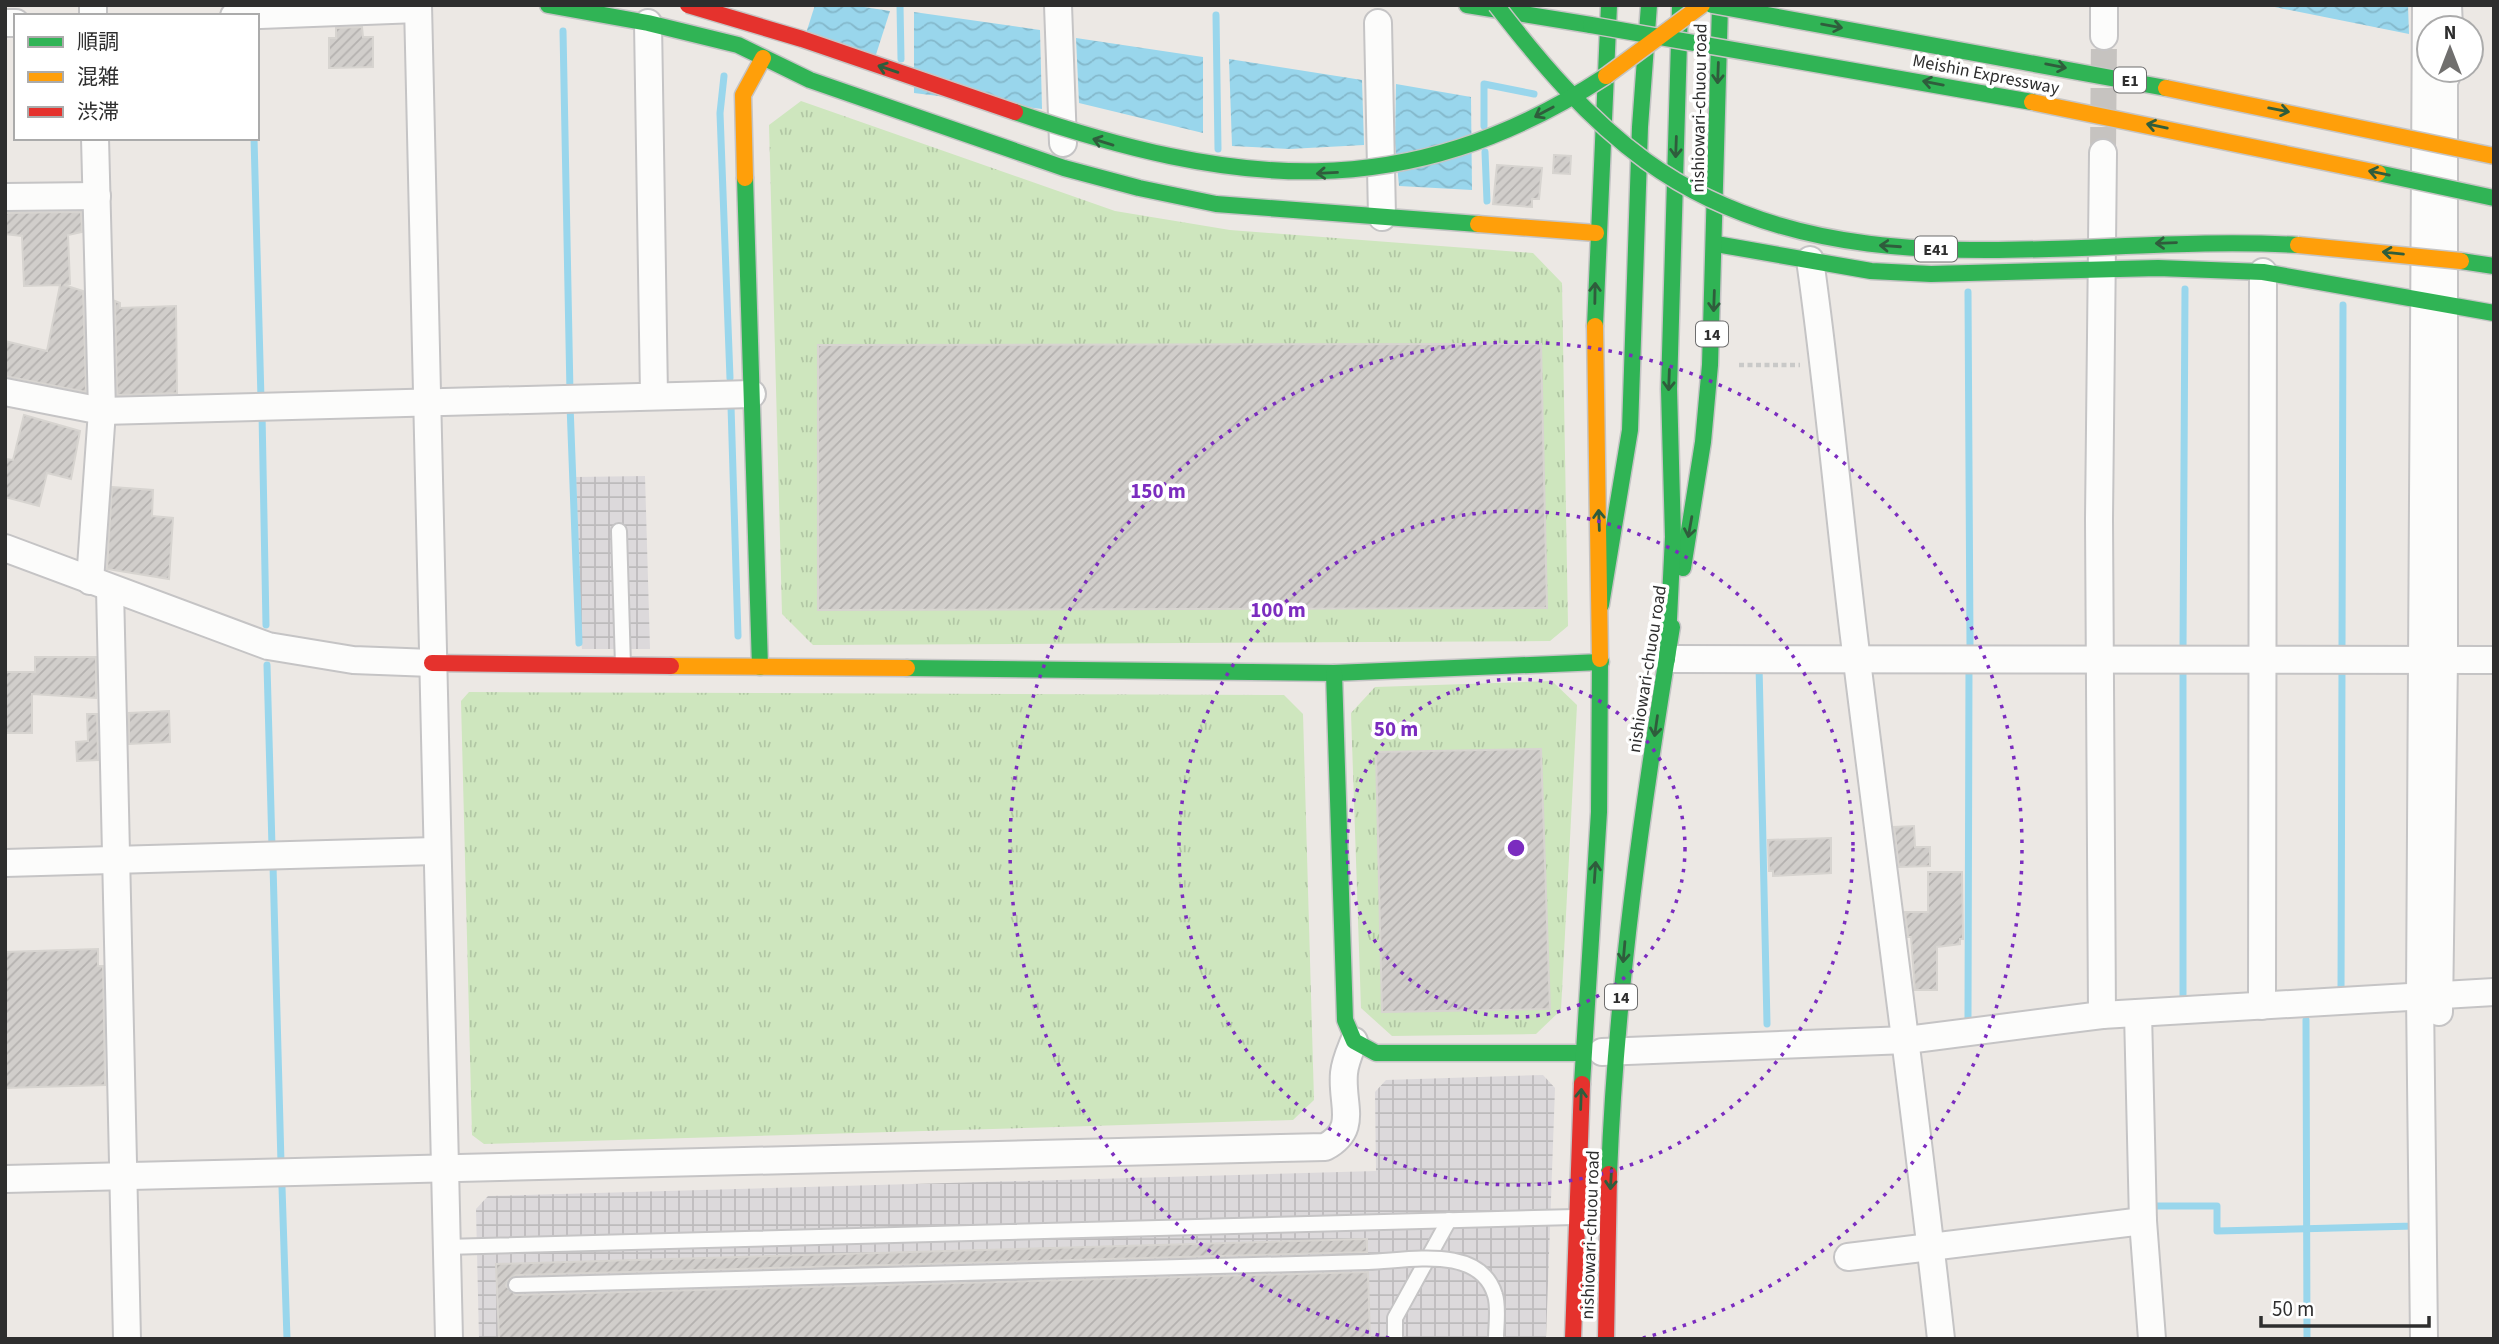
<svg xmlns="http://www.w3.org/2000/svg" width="2499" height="1344" viewBox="0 0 2499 1344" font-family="'Source Sans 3','Noto Sans JP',sans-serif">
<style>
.industrial{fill:url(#industrial-grid)}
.grass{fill:url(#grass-tufts)}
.water{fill:url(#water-waves)}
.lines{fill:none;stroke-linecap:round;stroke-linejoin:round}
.stream{stroke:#99d6ec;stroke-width:7}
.building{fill:url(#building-hatch);stroke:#d7d4d0;stroke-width:2}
.street-tunnel{stroke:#c6c3c0;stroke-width:26;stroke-dasharray:26 13;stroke-linecap:butt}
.lane-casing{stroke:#c5c4c5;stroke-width:18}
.street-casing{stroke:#c5c4c5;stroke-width:30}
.fast-casing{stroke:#c5c4c5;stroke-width:19}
.slow-casing{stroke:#c5c4c5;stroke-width:19}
.jam-casing{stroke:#c5c4c5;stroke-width:19}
.path{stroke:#c9c9c8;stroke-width:4.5;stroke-dasharray:5 3.5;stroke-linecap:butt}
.lane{stroke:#fcfcfb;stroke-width:14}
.street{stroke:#fcfcfb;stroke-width:26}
.fast{stroke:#30b455;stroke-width:16}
.slow{stroke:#ff9f0a;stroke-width:16}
.jam{stroke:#e5322d;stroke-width:16}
.lane-bridge-casing{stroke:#c5c4c5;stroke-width:18;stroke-linecap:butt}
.fast-bridge-casing{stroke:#c6c5c4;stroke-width:19;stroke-linecap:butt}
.slow-bridge-casing{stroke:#c6c5c4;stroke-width:19;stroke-linecap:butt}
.jam-bridge-casing{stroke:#c6c5c4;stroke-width:19;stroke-linecap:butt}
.lane-bridge{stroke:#fcfcfb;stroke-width:14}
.fast-bridge{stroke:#30b455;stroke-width:16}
.slow-bridge{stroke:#ff9f0a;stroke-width:16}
.jam-bridge{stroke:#e5322d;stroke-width:16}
.oneway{stroke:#2f5d3c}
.ring{fill:none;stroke:#7b2cbf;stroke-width:3.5;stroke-dasharray:3.5 7}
.labels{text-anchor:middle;stroke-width:7;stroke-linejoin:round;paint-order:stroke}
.shield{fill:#fff;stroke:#6d6d6d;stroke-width:2}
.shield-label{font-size:16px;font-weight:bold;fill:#2e2e2e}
.street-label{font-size:18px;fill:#2e2e2e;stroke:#fff}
.centre{fill:#7b2cbf;stroke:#fff;stroke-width:3.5}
.ring-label{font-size:21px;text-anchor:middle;font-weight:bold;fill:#7b2cbf;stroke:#fff;stroke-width:7;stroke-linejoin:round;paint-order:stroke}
</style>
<defs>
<pattern id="industrial-grid" width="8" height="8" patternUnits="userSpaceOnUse" patternTransform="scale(1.75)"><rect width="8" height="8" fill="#dcd9db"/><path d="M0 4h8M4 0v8" fill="none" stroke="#bdbbbc"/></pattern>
<pattern id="grass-tufts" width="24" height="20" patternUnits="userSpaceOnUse" patternTransform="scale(1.75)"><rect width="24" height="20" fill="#cee6be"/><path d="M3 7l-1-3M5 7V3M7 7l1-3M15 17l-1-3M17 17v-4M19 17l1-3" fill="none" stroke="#b1c6a4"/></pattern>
<pattern id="water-waves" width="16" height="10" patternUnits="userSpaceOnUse" patternTransform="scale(1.75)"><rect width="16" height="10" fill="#99d6ec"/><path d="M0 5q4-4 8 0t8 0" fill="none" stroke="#84b8cb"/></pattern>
<pattern id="building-hatch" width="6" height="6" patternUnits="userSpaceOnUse" patternTransform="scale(1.75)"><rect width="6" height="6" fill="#d1cecb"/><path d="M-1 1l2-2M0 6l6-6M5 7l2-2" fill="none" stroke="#b4b1af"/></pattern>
</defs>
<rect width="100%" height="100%" fill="#ece8e4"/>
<g class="industrial">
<polygon points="645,476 650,649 582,649 576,477"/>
<polygon points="1543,1075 1555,1088 1546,1339 479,1339 476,1209 488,1196 1376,1171 1375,1092 1386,1080"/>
</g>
<g class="grass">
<polygon points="801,101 1115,211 1230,230 1533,253 1562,283 1568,626 1550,641 813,645 782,614 769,125"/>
<polygon points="1552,681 1577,705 1561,1010 1536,1034 1392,1036 1361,1008 1351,713 1375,687"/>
<polygon points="469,692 1284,695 1303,714 1314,1100 1293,1120 484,1144 472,1135 461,701"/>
</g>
<g class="water">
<polygon points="815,5 851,5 890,11 871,70 802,46"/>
<polygon points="2408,5 2409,34 2270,6 2270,5"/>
<polygon points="914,12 1040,30 1042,109 914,93"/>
<polygon points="1076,38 1203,57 1203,133 1079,103"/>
<polygon points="1229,59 1362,80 1364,145 1289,149 1232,146"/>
<polygon points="1396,84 1471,97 1472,190 1399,186 1395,143"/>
</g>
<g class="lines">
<g class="stream">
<polyline points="900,5 901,59"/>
<polyline points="1216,15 1218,149"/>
<polyline points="563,31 570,393"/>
<polyline points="724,76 720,113 730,378"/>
<polyline points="1484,126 1484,84 1534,94"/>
<polyline points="254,138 261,399"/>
<polyline points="1485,152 1487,201"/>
<polyline points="1968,292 1970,646"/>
<polyline points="570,405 579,643"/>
<polyline points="731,406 738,636"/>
<polyline points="262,413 266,625"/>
<polyline points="2342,650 2343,305"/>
<polyline points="2183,651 2185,289"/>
<polyline points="267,665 272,847"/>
<polyline points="1759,665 1767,1024"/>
<polyline points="273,865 281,1163"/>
<polyline points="2341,992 2342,666"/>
<polyline points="2183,1000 2183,666"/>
<polyline points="1968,1020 1969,665"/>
<polyline points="2306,1020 2307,1339"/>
<polyline points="282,1187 287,1339"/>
<polyline points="2154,1206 2217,1206 2217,1231 2414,1226 2414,1221"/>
</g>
</g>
<g class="building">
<polygon points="362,27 363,37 373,37 373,67 329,68 329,38 336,38 336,28"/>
<polygon points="1554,155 1571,156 1570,174 1553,173"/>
<polygon points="1497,165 1542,168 1539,199 1532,199 1532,207 1493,204"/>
<polygon points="81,212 82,232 68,235 70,284 64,285 83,291 86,392 5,376 5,341 47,351 60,285 24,286 22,236 5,234 5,213"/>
<polygon points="115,301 120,303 120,308 176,306 177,393 117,395"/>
<polygon points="1541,344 1547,608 818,610 818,345"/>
<polygon points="24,415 80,431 71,479 47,473 39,506 5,497 5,459 13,460"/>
<polygon points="112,487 153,490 152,516 173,518 169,579 107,569"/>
<polygon points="35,657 96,657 96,698 32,694 32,733 6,733 6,672 35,672"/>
<polygon points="169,711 170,742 129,744 129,713"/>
<polygon points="87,714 97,714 98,760 77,761 76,742 88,741"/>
<polygon points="1541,749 1550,1009 1382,1012 1376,752"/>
<polygon points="1914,826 1915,847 1930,847 1930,866 1899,867 1894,827"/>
<polygon points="1831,838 1831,873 1773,876 1773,871 1769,871 1768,840"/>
<polygon points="1928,872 1962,872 1963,939 1960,939 1960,944 1937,947 1937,990 1915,990 1911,937 1908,937 1905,912 1928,912"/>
<polygon points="98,949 98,966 103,966 105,1085 5,1088 5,952"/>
<polygon points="1367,1239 1367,1252 516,1275 508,1280 506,1286 516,1295 1368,1272 1370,1339 499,1339 496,1264"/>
</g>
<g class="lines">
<polyline class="street-tunnel" points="2103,153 2104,36"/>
<defs>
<g id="lane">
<polyline points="619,531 623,666"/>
<polyline points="445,1247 1575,1217"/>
<polyline points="516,1285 1368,1262"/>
<polyline points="1395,1339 1395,1318 1449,1220"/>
</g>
<g id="street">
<polyline points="93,5 93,16"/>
<polyline points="418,5 449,1339"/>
<polyline points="1058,5 1063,143"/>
<polyline points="2448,5 2449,28"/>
<polyline points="234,16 418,9"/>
<polyline points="5,23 16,23"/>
<polyline points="648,23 654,396"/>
<polyline points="1378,23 1382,217"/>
<polyline points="2104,36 2104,5"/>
<polyline points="5,197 97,196"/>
<path d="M1810 260C1829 393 1840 527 1857 661 1885 887 1916 1112 1941 1339"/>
<polyline points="5,392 102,411 752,394"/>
<polyline points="5,548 268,646 353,660 432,663"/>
<polyline points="90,581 102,411 95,138"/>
<polyline points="110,589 127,1339"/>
<polyline points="1667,659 2494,660"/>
<polyline points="5,863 436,851"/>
<polyline points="2262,1006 2263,272"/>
<polyline points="2439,1012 2444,660 2444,82 2449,70"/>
<polyline points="2138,1013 2143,1221 2152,1339"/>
<polyline points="2102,1015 2099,519 2103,153"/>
<polyline points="1602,1052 1907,1040 2102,1015 2494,992"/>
<path d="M5 1179 1325 1147C1359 1129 1341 1105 1344 1073 1345 1062 1350 1051 1354 1041"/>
<polyline points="1848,1257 2143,1221"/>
<polyline points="2424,1339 2420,996 2426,5"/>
</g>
<g id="fast">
<polyline points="548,5 648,23 738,45 810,80 1064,168 1139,188 1216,204 1478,224"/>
<polyline points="1467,5 1591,25"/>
<polyline points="745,178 760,667"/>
<polyline points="1716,244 1871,271 1931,274 2158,268 2263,272 2494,313"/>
<polyline points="2461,261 2494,266"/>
<polyline points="1595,326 1609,5"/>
<polyline points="1683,568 1703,442 1710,365 1720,5"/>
<polyline points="1601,605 1630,430 1640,127 1649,5"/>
<polyline points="1667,659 1673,537 1669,389 1680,7"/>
<polyline points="907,668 1334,673 1601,662"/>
<polyline points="1334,673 1345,1020 1354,1041 1376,1053 1583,1053"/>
<polyline points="1582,1084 1599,812 1600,659"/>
<path d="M1609 1174C1616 991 1642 808 1672 627"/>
</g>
<g id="slow">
<polyline points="745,178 743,95 763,58"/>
<polyline points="1478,224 1596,233"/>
<polyline points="1595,326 1600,659"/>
<polyline points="671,666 907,668"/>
</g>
<g id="jam">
<polyline points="432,663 671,666"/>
<polyline points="1573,1339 1582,1084"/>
<polyline points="1606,1339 1609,1174"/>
</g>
</defs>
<use href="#lane" class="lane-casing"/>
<use href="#street" class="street-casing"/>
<use href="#fast" class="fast-casing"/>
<use href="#slow" class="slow-casing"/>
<use href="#jam" class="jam-casing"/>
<polyline class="path" points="1739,365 1800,365"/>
<use href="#lane" class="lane"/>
<use href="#street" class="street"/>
<use href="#fast" class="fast"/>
<use href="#slow" class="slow"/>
<use href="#jam" class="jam"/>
<defs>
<path id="lane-bridge" d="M1368 1262C1407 1261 1480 1244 1495 1295 1499 1307 1496 1326 1496 1339"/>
<g id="fast-bridge">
<path d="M1496 5C1540 62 1587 118 1646 161 1836 299 2080 232 2298 245"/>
<polyline points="1712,5 2166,88"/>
<polyline points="1591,25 2032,102"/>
<path d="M1015 112C1232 186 1404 208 1606 76"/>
<polyline points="2378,173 2494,198"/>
</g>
<g id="slow-bridge">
<polyline points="1606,76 1702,5"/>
<polyline points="2166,88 2494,156"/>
<polyline points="2032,102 2378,173"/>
<polyline points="2298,245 2461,261"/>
</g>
<polyline id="jam-bridge" points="688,5 802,39 1015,112"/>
</defs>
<use href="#lane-bridge" class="lane-bridge-casing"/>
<use href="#fast-bridge" class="fast-bridge-casing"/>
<use href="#slow-bridge" class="slow-bridge-casing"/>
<use href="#jam-bridge" class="jam-bridge-casing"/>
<use href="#lane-bridge" class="lane-bridge"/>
<use href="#fast-bridge" class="fast-bridge"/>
<use href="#slow-bridge" class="slow-bridge"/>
<use href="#jam-bridge" class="jam-bridge"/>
</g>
<defs><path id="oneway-shaft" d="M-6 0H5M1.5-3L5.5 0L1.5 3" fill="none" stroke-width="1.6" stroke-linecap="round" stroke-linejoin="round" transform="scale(1.75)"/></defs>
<g class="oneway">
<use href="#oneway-shaft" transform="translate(1832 26) rotate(10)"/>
<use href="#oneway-shaft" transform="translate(2056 66) rotate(11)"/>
<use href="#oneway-shaft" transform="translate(888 69) rotate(-161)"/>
<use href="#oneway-shaft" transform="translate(1718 73) rotate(92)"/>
<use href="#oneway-shaft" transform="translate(1933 83) rotate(-169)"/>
<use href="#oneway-shaft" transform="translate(2279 110) rotate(11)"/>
<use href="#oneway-shaft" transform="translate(1544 112) rotate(152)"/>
<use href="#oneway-shaft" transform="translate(2157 126) rotate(-168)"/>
<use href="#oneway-shaft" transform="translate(1103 142) rotate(-163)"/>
<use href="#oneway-shaft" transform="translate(1676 147) rotate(92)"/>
<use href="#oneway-shaft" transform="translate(1327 173) rotate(177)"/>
<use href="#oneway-shaft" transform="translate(2379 173) rotate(-168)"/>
<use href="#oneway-shaft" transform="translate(2166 243) rotate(178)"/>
<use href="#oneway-shaft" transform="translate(1890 246) rotate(-176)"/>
<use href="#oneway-shaft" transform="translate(2393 253) rotate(-174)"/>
<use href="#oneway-shaft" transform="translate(1595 293) rotate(-89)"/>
<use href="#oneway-shaft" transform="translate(1714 301) rotate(92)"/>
<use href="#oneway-shaft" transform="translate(1669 380) rotate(92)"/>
<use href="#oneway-shaft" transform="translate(1599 520) rotate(-92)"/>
<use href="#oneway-shaft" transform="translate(1690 527) rotate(100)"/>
<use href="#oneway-shaft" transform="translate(1656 726) rotate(98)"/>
<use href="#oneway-shaft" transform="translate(1595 872) rotate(-86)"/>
<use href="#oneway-shaft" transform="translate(1624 952) rotate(95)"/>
<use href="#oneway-shaft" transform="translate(1581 1099) rotate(-88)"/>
<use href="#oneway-shaft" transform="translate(1611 1179) rotate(93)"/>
</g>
<g class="ring">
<circle cx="1516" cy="848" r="169"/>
<circle cx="1516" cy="848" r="337"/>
<path d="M1389 1338A506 506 0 1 1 1643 1338"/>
</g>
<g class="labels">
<g class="shield">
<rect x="2114" y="67.5" width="32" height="25" rx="5"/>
<rect x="1915" y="236.5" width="42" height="25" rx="5"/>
<rect x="1696" y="321.5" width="32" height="25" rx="5"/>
<rect x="1605" y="984.5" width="32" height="25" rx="5"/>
</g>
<g class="shield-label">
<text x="2130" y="86">E1</text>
<text x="1936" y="255">E41</text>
<text x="1712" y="340">14</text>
<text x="1621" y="1003">14</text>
</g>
<g class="street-label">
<text transform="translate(1986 74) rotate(11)" y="6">Meishin Expressway</text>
<text transform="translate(1699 108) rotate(-89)" y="6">nishiowari-chuou road</text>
<text transform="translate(1647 669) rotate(-81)" y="6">nishiowari-chuou road</text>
<text transform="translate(1590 1235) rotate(-88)" y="6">nishiowari-chuou road</text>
</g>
</g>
<circle cx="1516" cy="848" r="10" class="centre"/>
<g class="ring-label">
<text x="1158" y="498">150 m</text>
<text x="1278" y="617">100 m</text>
<text x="1396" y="736">50 m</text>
</g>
<rect width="2499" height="1344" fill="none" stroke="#2e2e2e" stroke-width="14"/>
<rect x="14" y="14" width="245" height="126" fill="#ffffff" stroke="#ababab" stroke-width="2"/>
<rect x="28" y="37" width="35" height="10" fill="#30b455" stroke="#ababab" stroke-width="2"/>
<text x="77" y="49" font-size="21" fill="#2e2e2e">順調</text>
<rect x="28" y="72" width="35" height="10" fill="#ff9f0a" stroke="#ababab" stroke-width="2"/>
<text x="77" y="84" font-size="21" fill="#2e2e2e">混雑</text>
<rect x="28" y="107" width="35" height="10" fill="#e5322d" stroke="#ababab" stroke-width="2"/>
<text x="77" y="119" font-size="21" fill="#2e2e2e">渋滞</text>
<g transform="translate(2450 49)"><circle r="33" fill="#ffffff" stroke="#ababab" stroke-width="2"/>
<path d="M0-5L12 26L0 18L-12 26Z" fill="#706f6e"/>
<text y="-10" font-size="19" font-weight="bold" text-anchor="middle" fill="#2e2e2e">N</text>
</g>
<path d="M2261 1316v10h168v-10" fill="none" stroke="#2e2e2e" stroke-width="3.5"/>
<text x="2272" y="1316" font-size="21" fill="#2e2e2e" stroke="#ffffff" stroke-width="5" paint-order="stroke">50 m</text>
</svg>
